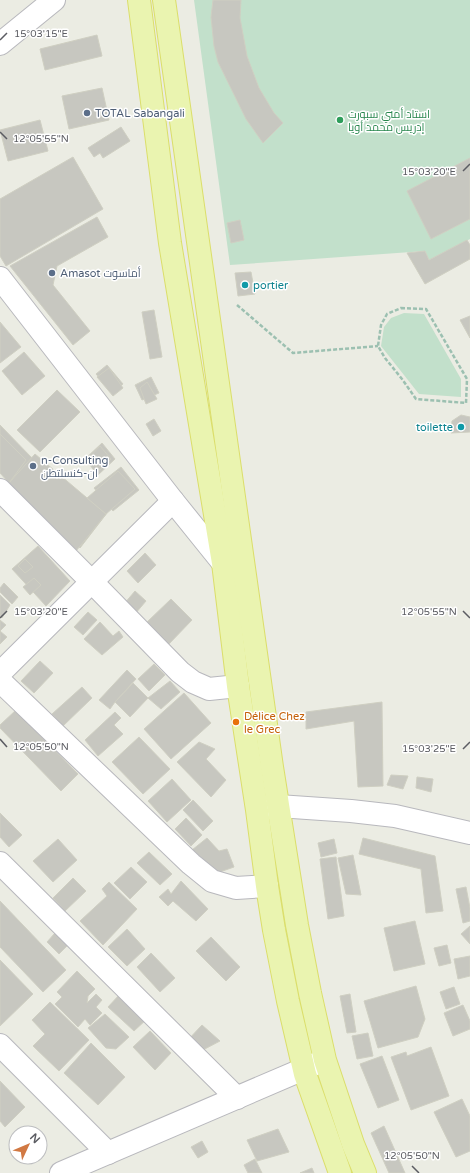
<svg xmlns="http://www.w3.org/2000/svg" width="470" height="1173" viewBox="0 0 470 1173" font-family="'Varela Round',Cairo,sans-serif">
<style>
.green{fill:#c2e0cb}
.building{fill:#c7c7c0;stroke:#cfcfc2}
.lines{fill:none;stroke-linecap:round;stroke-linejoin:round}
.minor-casing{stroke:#b8b8bd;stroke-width:24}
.major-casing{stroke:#dbde6a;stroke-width:24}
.path{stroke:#9cc0b1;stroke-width:2.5;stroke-dasharray:4 2;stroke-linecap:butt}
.minor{stroke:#fff;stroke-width:22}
.major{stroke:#eaf4b0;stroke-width:22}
.ticks{fill:none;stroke:#5b5c62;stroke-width:1.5}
.service-dot{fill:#5c6f8a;stroke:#fff;stroke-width:1.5}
.leisure-dot{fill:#2e9e5b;stroke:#fff;stroke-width:1.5}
.culture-dot{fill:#0f9aa8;stroke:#fff;stroke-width:1.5}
.food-dot{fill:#e8710a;stroke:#fff;stroke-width:1.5}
.labels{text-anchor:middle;stroke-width:3;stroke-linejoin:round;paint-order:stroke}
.service-label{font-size:11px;fill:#4e5e75;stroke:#fff;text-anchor:start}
.leisure-label{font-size:11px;fill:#27864d;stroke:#fff;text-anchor:start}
.culture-label{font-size:11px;fill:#0d838f;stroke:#fff;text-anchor:start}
.food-label{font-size:11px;fill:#c56008;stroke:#fff;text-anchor:start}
.ticks-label{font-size:10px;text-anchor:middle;fill:#5b5c62;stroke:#fff;stroke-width:3;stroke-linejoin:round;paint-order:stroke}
</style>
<rect width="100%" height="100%" fill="#ebece3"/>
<g class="green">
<polygon points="194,0 470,0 470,239 429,260 425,251 230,265"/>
<polygon points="404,313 424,314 461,379 461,397 419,394 381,346 384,327 391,318"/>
</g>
<g class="building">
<polygon points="213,0 241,0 240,18 247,56 259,88 274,113 283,123 263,143 246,119 218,62 214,46 211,17"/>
<polygon points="97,35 102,56 45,70 40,49"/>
<polygon points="102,88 109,120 69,129 62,96"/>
<polygon points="40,120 48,151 8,161 0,130"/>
<polygon points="121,127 130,141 103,158 100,153 94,157 88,148"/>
<polygon points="73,157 103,209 6,266 0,256 0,199"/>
<polygon points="470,158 470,219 431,239 407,191"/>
<polygon points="97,217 108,237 57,266 53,285 90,331 73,345 10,266"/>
<polygon points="240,220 244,240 231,243 227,223"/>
<polygon points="467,240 470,245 470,259 425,284 407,253 425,251 429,260"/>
<polygon points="251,272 255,294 238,296 235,273"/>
<polygon points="154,310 162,357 150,359 142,312"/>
<polygon points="470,316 470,338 460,320"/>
<polygon points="0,322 21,347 0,363"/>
<polygon points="24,352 45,376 22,395 2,371"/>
<polygon points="107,365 123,384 112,392 96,374"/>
<polygon points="109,368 123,388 113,396 97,377"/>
<polygon points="151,377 159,393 142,400 135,385"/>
<polygon points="147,382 157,399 146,404 140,388"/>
<polygon points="57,390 80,412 40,452 17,430"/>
<polygon points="461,415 470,417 470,432 451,433 452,421"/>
<polygon points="154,419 161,431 153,436 146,424"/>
<polygon points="0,425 31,457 107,513 80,548 0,470"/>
<polygon points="0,434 26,460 9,483 0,473"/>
<polygon points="102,443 115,459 98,475 85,459"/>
<polygon points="100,446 111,459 100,470 88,459"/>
<polygon points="35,454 106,514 76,551 9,483"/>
<polygon points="121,467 139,490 113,511 94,488"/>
<polygon points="118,471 135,489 106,514 87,498"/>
<polygon points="38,546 70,581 46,606 12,569"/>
<polygon points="145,553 156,565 138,583 127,571"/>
<polygon points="25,559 33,567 25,573 18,566"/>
<polygon points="34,578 41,585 30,595 23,587"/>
<polygon points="4,583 18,597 12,604 0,592 0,588"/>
<polygon points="135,591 146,601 135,614 124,604"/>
<polygon points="0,595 10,605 2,618 0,616"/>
<polygon points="171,599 192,620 167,646 145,624"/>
<polygon points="88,612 97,620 83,635 74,627"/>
<polygon points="0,620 6,625 0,631"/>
<polygon points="100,622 113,636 119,631 123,637 102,655 84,639"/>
<polygon points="0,631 7,637 0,644"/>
<polygon points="40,661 53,673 34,693 21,681"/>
<polygon points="154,664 165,675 149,691 138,679"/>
<polygon points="127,670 136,679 115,702 110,709 99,700"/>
<polygon points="170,681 180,692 161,709 148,698"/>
<polygon points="133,683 148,698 130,717 115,702"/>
<polygon points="82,687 92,698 63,726 52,714"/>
<polygon points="184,693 211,723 171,759 144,729"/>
<polygon points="382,702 383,786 358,787 354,721 306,729 306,712"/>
<polygon points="16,710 78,774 61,791 0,728 0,725"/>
<polygon points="115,712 121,718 114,725 123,734 98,756 85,740"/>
<polygon points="139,737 170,769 143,794 112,762"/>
<polygon points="199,742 215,749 206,759 226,780 211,797 177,762"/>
<polygon points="391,775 408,776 403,789 387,785"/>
<polygon points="417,777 433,779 431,792 416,788"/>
<polygon points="172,779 191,800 167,822 148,801"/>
<polygon points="193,800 213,821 203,831 183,810"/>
<polygon points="0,813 22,835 9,847 0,837"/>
<polygon points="186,818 202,835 191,846 175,829"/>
<polygon points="207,838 219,851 227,849 234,867 214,874 192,850"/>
<polygon points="363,838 435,856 443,911 426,913 421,869 359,854"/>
<polygon points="58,839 77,860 53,882 33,861"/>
<polygon points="334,839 337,853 321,857 318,843"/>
<polygon points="149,852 172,874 160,885 137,863"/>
<polygon points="353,855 361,895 346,894 338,858"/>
<polygon points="336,857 344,916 328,919 320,859"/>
<polygon points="131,867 147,882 130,899 114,883"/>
<polygon points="73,878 86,891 65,911 53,898"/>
<polygon points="181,881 208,909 196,921 173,901 168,906 159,897 168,889 171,894"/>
<polygon points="109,882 137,909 103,945 80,921 107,896 102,889"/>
<polygon points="466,887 470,908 470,921 463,923 456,889"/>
<polygon points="0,901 66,970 43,992 0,947"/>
<polygon points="415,921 425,964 394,971 384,928"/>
<polygon points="470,926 470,944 461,934"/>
<polygon points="127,929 145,949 127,966 108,947"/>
<polygon points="55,933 68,945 59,954 47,942"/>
<polygon points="211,937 240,967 226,981 196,951"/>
<polygon points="447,945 451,963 439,966 434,948"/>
<polygon points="151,953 175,978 160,992 137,967"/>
<polygon points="470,956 470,976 458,979 454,959"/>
<polygon points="0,960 33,994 0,1026"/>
<polygon points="77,971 95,989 88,996 87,1003 96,994 102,1000 96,1007 102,1013 90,1025 85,1019 78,1027 55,1004 62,997 57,992"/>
<polygon points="416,986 425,1019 418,1037 378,1048 364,1001"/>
<polygon points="454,987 460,1004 446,1009 440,992"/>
<polygon points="120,994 148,1018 134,1031 108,1007"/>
<polygon points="350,994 356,1032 347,1033 340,996"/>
<polygon points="50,1002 89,1040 59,1071 33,1046 45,1034 32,1020"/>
<polygon points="463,1005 470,1021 470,1029 453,1036 444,1013"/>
<polygon points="105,1014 129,1037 116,1049 106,1048 88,1028"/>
<polygon points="202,1025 220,1041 199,1052 187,1041"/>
<polygon points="150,1031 171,1053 155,1070 133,1047"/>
<polygon points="368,1033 373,1056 357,1059 352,1036"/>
<polygon points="91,1043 125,1077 98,1105 64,1073"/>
<polygon points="431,1047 449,1096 411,1110 391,1057 406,1052 407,1056"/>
<polygon points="382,1056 399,1100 378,1108 360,1064"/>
<polygon points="0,1081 25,1107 5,1127 0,1121"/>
<polygon points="462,1099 470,1116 470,1151 456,1157 434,1112"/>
<polygon points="384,1126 405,1173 389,1173 371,1133"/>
<polygon points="278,1129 289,1152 257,1161 247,1140"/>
<polygon points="202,1141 208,1152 198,1158 191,1147"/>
<polygon points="255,1159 262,1173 248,1173 244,1165"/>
<polygon points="312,1168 314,1173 300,1173"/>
</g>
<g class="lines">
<defs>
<g id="minor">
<polyline points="0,44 54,0"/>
<polyline points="0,278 173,501"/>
<polyline points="0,490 92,582 180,672 193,682 209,689 238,686"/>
<polyline points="0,673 173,501 223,563"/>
<polyline points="0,681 191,864 212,881 236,888 267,886"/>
<polyline points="260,809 278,806 351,811 395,816 470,833"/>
<polyline points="0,863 237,1098"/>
<polyline points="0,1045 108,1153"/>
<polyline points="61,1173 320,1062"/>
</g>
<g id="major">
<polyline points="139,0 170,243 223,563 238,686 257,810 267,886 274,930 288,1001 305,1074 340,1173"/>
<polyline points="164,0 272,767 297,925 310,993 325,1060 353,1144 365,1173"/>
</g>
</defs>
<use href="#minor" class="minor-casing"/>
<use href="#major" class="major-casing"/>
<g class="path">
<polyline points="237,305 293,353 378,346"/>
<polygon points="401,308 426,309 467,379 466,403 416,399 402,379 385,358 378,346 381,325 387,314"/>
</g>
<use href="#minor" class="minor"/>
<use href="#major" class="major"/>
</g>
<path class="ticks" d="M0 40 7 33M0 132 7 139M463 171 470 164M463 611 470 618M0 618 7 611M0 739 7 747M463 749 470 742M412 1166 419 1173"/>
<g class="service-dot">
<circle cx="87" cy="113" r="4"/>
<circle cx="52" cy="273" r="4"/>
<circle cx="33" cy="466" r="4"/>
</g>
<circle class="leisure-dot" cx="340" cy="120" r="4"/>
<g class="culture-dot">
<circle cx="245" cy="285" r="4"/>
<circle cx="461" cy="427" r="4"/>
</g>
<circle class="food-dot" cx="236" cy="722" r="4"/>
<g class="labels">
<g class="service-label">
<text x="95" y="117">TOTAL Sabangali</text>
<text x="60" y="277">Amasot أماسوت</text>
<text x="41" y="464">n-Consulting<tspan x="41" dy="13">ان-كنسلتطن</tspan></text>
</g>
<g class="leisure-label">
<text x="348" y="118">استاد أمني سبورت<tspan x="348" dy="13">إدريس محمد أويا</tspan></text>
</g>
<g class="culture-label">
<text x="253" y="289">portier</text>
<text x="453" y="431" text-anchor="end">toilette</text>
</g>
<g class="food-label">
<text x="244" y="720">Délice Chez<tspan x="244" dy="13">le Grec</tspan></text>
</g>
</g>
<g class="ticks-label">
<text x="41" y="37">15°03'15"E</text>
<text x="41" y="142">12°05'55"N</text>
<text x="429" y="175">15°03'20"E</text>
<text x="41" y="615">15°03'20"E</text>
<text x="429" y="615">12°05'55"N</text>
<text x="41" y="750">12°05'50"N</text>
<text x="429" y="752">15°03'25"E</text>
<text x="412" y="1159">12°05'50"N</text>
</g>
<g transform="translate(28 1145) rotate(46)"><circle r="19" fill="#ffffff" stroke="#bdbec0"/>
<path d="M0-3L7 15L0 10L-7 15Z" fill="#d17943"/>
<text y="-6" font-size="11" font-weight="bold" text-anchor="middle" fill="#5b5c62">N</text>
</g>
</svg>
